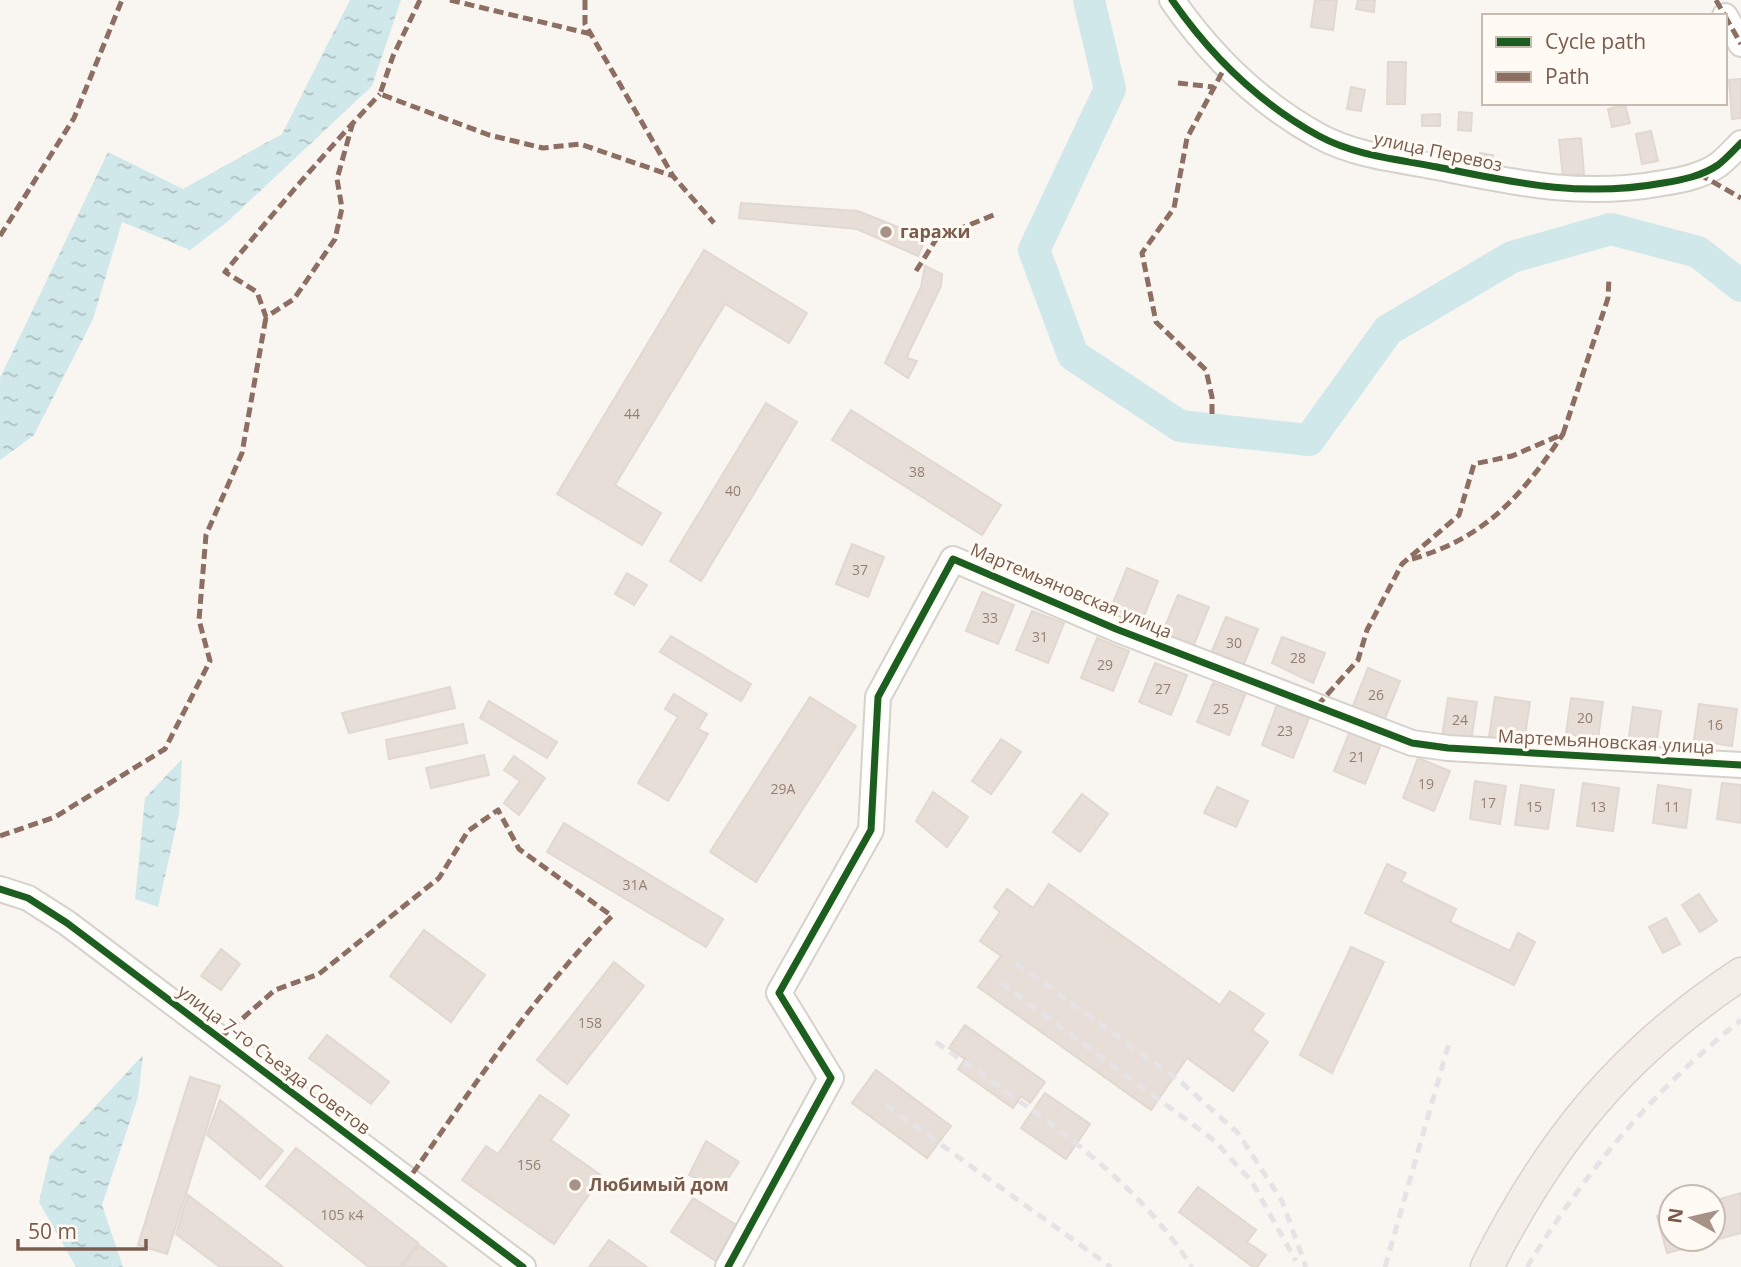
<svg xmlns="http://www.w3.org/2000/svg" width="1741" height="1267" viewBox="0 0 1741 1267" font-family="'Open Sans',sans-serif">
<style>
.water{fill:url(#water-ripples)}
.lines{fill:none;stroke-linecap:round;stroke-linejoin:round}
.river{stroke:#d0e8ea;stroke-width:32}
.building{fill:#e6ded7;stroke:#e2d8d2;stroke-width:2}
.minor-casing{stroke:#d7d1cb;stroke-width:28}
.major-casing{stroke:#dad1cc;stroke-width:35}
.minor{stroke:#fefefd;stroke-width:24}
.major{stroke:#f3eee8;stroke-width:32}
.rail{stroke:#e6e3e7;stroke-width:5;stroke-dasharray:10 7;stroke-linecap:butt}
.quiet{stroke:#8d6e63;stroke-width:5;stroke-dasharray:10 5;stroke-linecap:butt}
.cycleway-casing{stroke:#fffaf3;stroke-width:11}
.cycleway{stroke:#1b5e20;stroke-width:7}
.poi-dot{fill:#a69286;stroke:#fffaf3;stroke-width:2.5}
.labels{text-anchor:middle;stroke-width:6;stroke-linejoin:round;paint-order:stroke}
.number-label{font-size:14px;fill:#977e72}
.street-label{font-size:18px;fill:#7a5c4d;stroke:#fffaf3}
.poi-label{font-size:18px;font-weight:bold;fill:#7a5c4d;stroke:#fffaf3;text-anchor:start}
</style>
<defs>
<pattern id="water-ripples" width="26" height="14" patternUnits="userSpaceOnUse" patternTransform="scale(1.75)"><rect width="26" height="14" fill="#d0e8ea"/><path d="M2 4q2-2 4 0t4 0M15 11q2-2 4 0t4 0" fill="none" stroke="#aebfc0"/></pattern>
</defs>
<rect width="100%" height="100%" fill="#f9f5f0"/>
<g class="water">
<polygon points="350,0 401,0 372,86 227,222 190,250 122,222 93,319 34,435 0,460 0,378 108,152 183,189 282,134"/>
<polygon points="182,759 179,814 158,907 135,899 145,798"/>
<polygon points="143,1055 138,1097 102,1205 123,1267 76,1267 39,1202 50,1155"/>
</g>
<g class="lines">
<polyline class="river" points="1089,0 1110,89 1034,250 1073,355 1180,426 1309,440 1388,330 1512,257 1611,229 1698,252 1741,286"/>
</g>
<g class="building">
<polygon points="1315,0 1337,0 1333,30 1311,27"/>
<polygon points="1358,0 1375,0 1374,12 1356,9"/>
<polygon points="1388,62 1406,62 1405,104 1387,104"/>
<polygon points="1741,79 1741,118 1732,119 1729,80"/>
<polygon points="1351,87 1365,90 1361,111 1347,109"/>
<polygon points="1625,105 1630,123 1612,127 1608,109"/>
<polygon points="1459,112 1472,113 1471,131 1458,130"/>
<polygon points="1440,114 1440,126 1422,126 1422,115"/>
<polygon points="1651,131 1658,161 1642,164 1636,134"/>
<polygon points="1581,138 1584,174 1563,176 1559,140"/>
<polygon points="1480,153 1493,155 1491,171 1478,169"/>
<polygon points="741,203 858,211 898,227 924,243 918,256 857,229 739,218"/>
<polygon points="704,250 807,313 789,343 725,304 615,485 661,513 642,545 557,494"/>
<polygon points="925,266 942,274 941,286 909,352 907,358 917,361 908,378 885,363 921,287"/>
<polygon points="766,403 797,422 701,581 670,561"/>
<polygon points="851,410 1001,505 982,535 832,440"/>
<polygon points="852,544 884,557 868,597 836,584"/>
<polygon points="1127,568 1158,581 1142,621 1111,608"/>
<polygon points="627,573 647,585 634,605 615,594"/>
<polygon points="982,592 1014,605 998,644 966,631"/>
<polygon points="1178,595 1209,607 1193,647 1162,634"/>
<polygon points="1032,611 1064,623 1048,663 1016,650"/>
<polygon points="1226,617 1258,629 1242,669 1210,656"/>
<polygon points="671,636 751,684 741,701 660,652"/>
<polygon points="1282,637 1325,653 1313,683 1272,663"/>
<polygon points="1097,638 1129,651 1113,691 1081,678"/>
<polygon points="1155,663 1187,675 1171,715 1139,702"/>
<polygon points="1368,668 1400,681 1384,721 1352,708"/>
<polygon points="1213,683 1245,695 1229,735 1197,722"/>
<polygon points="450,687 455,708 349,733 342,713"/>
<polygon points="674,694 707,714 698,729 708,734 668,801 638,783 678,717 665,709"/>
<polygon points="810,697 856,726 756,882 710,852"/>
<polygon points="1495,697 1530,702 1524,742 1489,737"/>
<polygon points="1448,698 1477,702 1471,741 1442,737"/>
<polygon points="1571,698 1603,702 1598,739 1566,734"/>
<polygon points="489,701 557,742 547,758 480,718"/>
<polygon points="1699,704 1737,709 1732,746 1694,740"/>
<polygon points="1277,705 1309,718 1293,758 1262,745"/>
<polygon points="1633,707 1661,711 1656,748 1628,744"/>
<polygon points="463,724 467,743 389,759 386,740"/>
<polygon points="1350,731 1381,744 1365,784 1334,771"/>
<polygon points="1001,739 1021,752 991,794 972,781"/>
<polygon points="484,755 489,775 431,788 426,768"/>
<polygon points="514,756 545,778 519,815 504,803 520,781 504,770"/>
<polygon points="1418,758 1450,771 1434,811 1403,798"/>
<polygon points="1475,781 1506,786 1500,824 1470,819"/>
<polygon points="1583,783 1619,788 1613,831 1577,826"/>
<polygon points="1722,783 1741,785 1741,823 1717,819"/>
<polygon points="1521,785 1554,790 1548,829 1515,825"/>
<polygon points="1658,785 1691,790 1686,828 1653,823"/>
<polygon points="1217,787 1248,801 1236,827 1204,813"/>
<polygon points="933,792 968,817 947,847 916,821"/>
<polygon points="1082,794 1108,814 1080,852 1053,832"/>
<polygon points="564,823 723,919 706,947 547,852"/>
<polygon points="1387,864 1406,873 1401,882 1456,909 1450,922 1510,951 1518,933 1535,942 1514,985 1365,913"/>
<polygon points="1049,884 1220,1005 1230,991 1264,1014 1252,1030 1268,1042 1233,1091 1187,1058 1151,1110 978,987 1001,956 980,941 1000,912 994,907 1007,889 1033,908"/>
<polygon points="1699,894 1717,921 1700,932 1682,905"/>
<polygon points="1666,918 1680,944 1663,953 1649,927"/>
<polygon points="424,930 485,975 451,1022 390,976"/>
<polygon points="1351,947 1384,962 1332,1073 1300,1055"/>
<polygon points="221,949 240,964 221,990 201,976"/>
<polygon points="614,962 644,986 567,1084 537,1060"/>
<polygon points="965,1025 1045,1082 1030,1103 1021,1096 1013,1108 958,1069 965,1059 949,1048"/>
<polygon points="327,1035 389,1082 371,1104 309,1058"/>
<polygon points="876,1070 951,1126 927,1158 852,1103"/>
<polygon points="190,1077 220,1086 167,1254 138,1245"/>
<polygon points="1045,1093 1090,1124 1066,1159 1021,1128"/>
<polygon points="540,1095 569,1115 551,1140 602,1176 554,1244 462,1180 486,1146 498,1154"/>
<polygon points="220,1100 283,1151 260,1179 207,1135"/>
<polygon points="706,1141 739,1162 720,1190 689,1175"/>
<polygon points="296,1148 418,1243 400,1267 369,1267 266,1186"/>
<polygon points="1198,1187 1256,1230 1247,1242 1266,1255 1257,1267 1253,1267 1179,1212"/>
<polygon points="1741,1193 1741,1233 1667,1253 1657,1216 1671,1212 1671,1239 1713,1239 1713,1201"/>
<polygon points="188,1195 283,1267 220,1267 176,1234"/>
<polygon points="693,1198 738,1226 716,1261 671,1232"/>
<polygon points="609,1240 647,1267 589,1267"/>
<polygon points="419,1245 447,1267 402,1267"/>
</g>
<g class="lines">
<defs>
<g id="minor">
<path d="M1172 0C1211 56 1259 103 1319 136 1356 156 1397 159 1437 167 1516 183 1582 198 1663 183 1682 180 1702 176 1718 165 1726 159 1734 150 1741 143"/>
<polyline points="1725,16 1741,44"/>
<polyline points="0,889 28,898 67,923 523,1267"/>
<polyline points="728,1267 831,1078 779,993 871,830 878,697 953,559 1116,629 1412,743 1448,748 1741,765"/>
</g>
<path id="major" d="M1487 1267C1550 1141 1623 1052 1741 974"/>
</defs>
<use href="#minor" class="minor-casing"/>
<use href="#major" class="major-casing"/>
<use href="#minor" class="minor"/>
<use href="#major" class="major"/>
<g class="rail">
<polyline points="1016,963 1181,1082 1238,1133 1282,1201 1306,1267"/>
<polyline points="1001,983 1215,1141 1252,1182 1296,1261"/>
<path d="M936 1042C1030 1110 1128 1168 1192 1267"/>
<polyline points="886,1105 1111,1267"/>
<polyline points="1385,1267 1449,1043"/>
<path d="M1527 1267C1585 1172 1654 1089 1741 1020"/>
</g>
<g class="quiet">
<polyline points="420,0 393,56 380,94 489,135 543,148 580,144 673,176"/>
<polyline points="450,0 591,34"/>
<polyline points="585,0 585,24 673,176 714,223"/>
<polyline points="1716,0 1725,16"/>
<polyline points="1725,16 1741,44"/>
<polyline points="1178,83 1213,87"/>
<path d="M353 122 337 179 342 208 335 239 294 299 266 317 257 292 225 272C275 211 326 151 380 94"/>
<polyline points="1699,174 1741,198"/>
<polyline points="0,236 74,118 122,0"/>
<polyline points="916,271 937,238 996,214"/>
<polyline points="1212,414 1212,397 1206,370 1156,322 1142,253 1174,208 1187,138 1225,67"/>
<path d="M1412 559C1485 538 1522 496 1563 434"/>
<polyline points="1317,706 1358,660 1367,630 1402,564 1459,515 1474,464 1512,456 1563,434 1608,298 1609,278"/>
<polyline points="0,836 55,817 165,749 210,661 199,620 206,535 242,453 266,317"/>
<path d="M220 1038 275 990 319 974 439 878 468 831 498 810 519 849 612 916C533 995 472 1089 408 1180"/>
</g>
<defs>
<g id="cycleway">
<path d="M1172 0C1211 56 1259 103 1319 136 1356 156 1397 159 1437 167 1516 183 1582 198 1663 183 1682 180 1702 176 1718 165 1726 159 1734 150 1741 143"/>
<polyline points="0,889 28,898 67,923 523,1267"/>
<polyline points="728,1267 831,1078 779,993 871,830 878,697 953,559 1116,629 1412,743 1448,748 1741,765"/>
</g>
</defs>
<use href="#cycleway" class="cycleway-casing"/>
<use href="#cycleway" class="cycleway"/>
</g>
<g class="poi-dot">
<circle cx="886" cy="232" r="7"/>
<circle cx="575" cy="1185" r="7"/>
</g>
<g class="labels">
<g class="number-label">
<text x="632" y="419">44</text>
<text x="917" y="477">38</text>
<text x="733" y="496">40</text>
<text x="860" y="575">37</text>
<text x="990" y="623">33</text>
<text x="1040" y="642">31</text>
<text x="1234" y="648">30</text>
<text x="1298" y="663">28</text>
<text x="1105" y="670">29</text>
<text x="1163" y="694">27</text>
<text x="1376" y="700">26</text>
<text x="1221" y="714">25</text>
<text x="1585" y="723">20</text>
<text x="1460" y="725">24</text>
<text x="1715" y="730">16</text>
<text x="1285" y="736">23</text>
<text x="1357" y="762">21</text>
<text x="1426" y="789">19</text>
<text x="783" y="794">29А</text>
<text x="1488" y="808">17</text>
<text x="1534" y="812">15</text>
<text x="1598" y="812">13</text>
<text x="1672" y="812">11</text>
<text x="635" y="890">31А</text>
<text x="590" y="1028">158</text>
<text x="529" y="1170">156</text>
<text x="342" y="1220">105 к4</text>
</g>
<g class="street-label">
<text transform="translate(1438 152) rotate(12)" y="6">улица Перевоз</text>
<text transform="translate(1071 591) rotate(23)" y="6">Мартемьяновская улица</text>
<text transform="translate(1606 742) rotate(3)" y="6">Мартемьяновская улица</text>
<text transform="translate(274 1060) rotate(37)" y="6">улица 7-го Съезда Советов</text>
</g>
<g class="poi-label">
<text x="900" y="238">гаражи</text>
<text x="589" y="1191">Любимый дом</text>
</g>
</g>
<rect x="1482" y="14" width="245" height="91" fill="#fffaf3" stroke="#cabbb1" stroke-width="2"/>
<rect x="1496" y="37" width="35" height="10" fill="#1b5e20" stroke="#cabbb1" stroke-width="2"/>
<text x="1545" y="49" font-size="21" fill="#7a5c4d">Cycle path</text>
<rect x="1496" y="72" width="35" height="10" fill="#8d6e63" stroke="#cabbb1" stroke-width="2"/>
<text x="1545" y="84" font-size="21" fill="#7a5c4d">Path</text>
<g transform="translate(1692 1218) rotate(278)"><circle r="33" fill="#fffaf3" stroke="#cabbb1" stroke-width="2"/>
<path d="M0-5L12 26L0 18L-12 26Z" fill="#a69286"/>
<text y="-10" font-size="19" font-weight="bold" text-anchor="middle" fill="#7a5c4d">N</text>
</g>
<path d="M18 1239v10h128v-10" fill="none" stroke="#7a5c4d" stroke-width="3.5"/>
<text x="28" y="1239" font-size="21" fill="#7a5c4d" stroke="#fffaf3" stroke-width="5" paint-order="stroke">50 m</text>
</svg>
